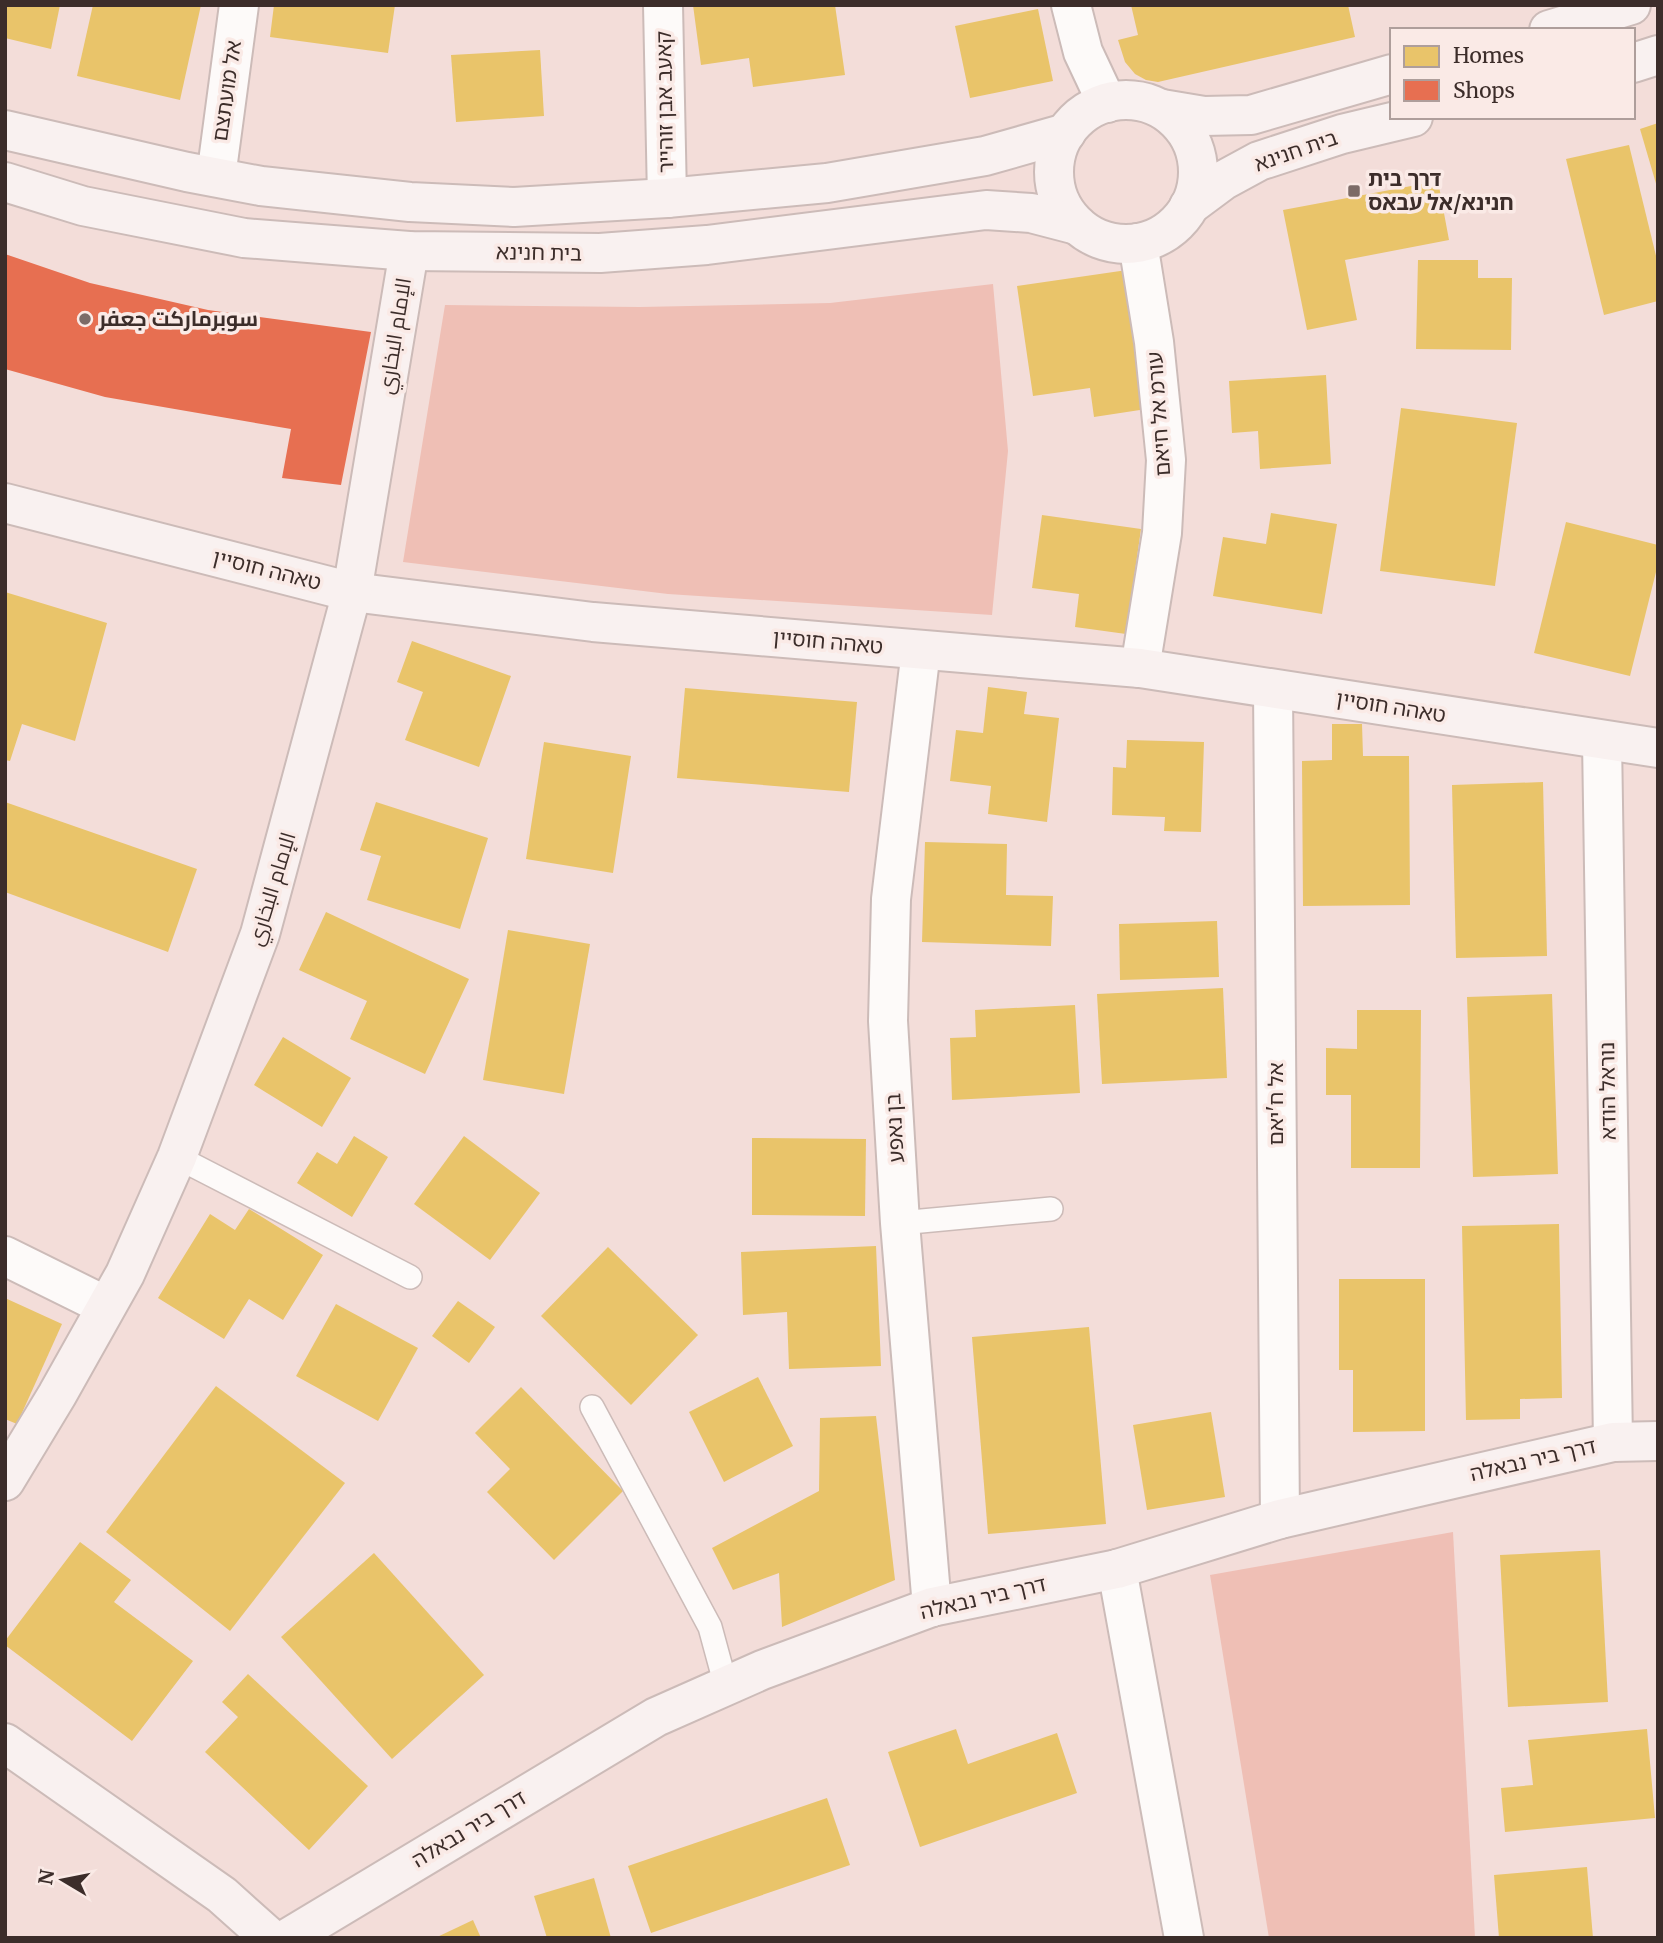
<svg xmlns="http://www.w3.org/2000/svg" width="1663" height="1943" viewBox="0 0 1663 1943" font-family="Merriweather,Cairo,'Noto Sans Hebrew',serif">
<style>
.green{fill:#efbfb5}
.homes{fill:#e9c46a}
.shops{fill:#e76f51}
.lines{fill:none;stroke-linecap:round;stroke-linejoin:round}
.lane-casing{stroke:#ccbbb8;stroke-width:26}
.street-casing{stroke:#ccbbb8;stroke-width:42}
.secondary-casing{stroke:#ccbbb8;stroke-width:42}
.lane{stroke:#fdfaf9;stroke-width:23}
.street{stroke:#fdfaf9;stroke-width:38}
.secondary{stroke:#f9f1f0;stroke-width:38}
.poi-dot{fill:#7c6b67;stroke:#faeae6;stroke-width:2.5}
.labels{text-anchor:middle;stroke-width:7;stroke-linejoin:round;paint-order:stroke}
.street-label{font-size:21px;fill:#3c2d2a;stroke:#faeae6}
.poi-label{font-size:21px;font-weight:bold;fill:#3c2d2a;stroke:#faeae6;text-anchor:start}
</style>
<rect width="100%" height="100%" fill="#f3ddd9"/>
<g class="green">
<polygon points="993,284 1008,451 992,615 668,594 403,562 445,305 640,307 830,303"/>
<polygon points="1453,1532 1475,1938 1269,1938 1210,1575"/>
</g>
<g class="homes">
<polygon points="5,5 60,5 51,49 5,38"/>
<polygon points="93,5 201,5 180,100 77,76"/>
<polygon points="274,5 395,5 388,53 270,37"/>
<polygon points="693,5 835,5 845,75 753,87 749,58 701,65"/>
<polygon points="1131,5 1348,5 1355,37 1158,82 1146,80 1135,74 1125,62 1118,40 1138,35"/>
<polygon points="1038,9 1053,81 970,98 955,26"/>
<polygon points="540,50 544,116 456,122 451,55"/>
<polygon points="1658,123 1658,187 1657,187 1640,129"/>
<polygon points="1629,145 1658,264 1658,301 1604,315 1566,159"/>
<polygon points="1438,181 1449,240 1345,260 1357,320 1307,330 1283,210"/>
<polygon points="1418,260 1478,260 1478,278 1512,278 1511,350 1416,349"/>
<polygon points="1134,269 1153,408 1094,417 1090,388 1033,396 1017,286"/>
<polygon points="1326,375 1331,464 1260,469 1258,431 1232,433 1229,381"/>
<polygon points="1401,408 1517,423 1495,586 1380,571"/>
<polygon points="1271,513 1337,524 1322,614 1213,596 1223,537 1266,544"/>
<polygon points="1042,515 1141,529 1126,634 1075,627 1079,594 1032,588"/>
<polygon points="1566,522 1658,545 1658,564 1630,676 1534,653"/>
<polygon points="5,592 107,623 75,741 22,724 10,761 5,760"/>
<polygon points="412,641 511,676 479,767 405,740 423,692 397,682"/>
<polygon points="988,687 1027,692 1024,714 1059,718 1047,822 988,814 991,786 950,781 956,730 983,733"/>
<polygon points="685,688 857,702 849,792 677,778"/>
<polygon points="1332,724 1362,724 1363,756 1409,756 1410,905 1303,906 1302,761 1332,760"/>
<polygon points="1127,740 1204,742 1201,832 1164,831 1165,817 1112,815 1113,767 1126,768"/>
<polygon points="544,742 631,756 613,873 526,859"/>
<polygon points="1543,782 1547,956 1456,958 1452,785"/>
<polygon points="5,802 197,869 168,952 5,892"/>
<polygon points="376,802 488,838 460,929 367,900 381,856 360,850"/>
<polygon points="925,842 1007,844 1006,895 1053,896 1051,946 922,942"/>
<polygon points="326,912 469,979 425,1074 350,1039 367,1001 299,970"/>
<polygon points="1217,921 1219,977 1120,980 1119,924"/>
<polygon points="508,930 590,944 564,1094 483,1080"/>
<polygon points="1223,988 1227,1078 1102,1084 1097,994"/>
<polygon points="1552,994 1558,1174 1473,1177 1467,997"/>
<polygon points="1075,1005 1080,1093 952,1100 950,1038 976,1037 975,1010"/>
<polygon points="1357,1010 1421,1010 1420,1168 1351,1168 1351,1095 1326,1095 1326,1048 1357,1049"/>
<polygon points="283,1037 351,1078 322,1127 254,1085"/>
<polygon points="354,1136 388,1157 352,1217 297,1183 317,1152 337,1164"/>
<polygon points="464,1136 540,1193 490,1260 414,1204"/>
<polygon points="752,1138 866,1139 865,1216 752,1215"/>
<polygon points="249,1209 323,1255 283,1320 249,1299 224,1339 158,1298 210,1214 235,1230"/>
<polygon points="1559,1224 1562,1398 1520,1399 1520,1419 1466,1420 1462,1226"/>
<polygon points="876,1246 881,1366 789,1369 787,1312 743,1315 741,1252"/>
<polygon points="608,1247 698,1335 631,1405 541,1316"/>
<polygon points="1339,1279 1425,1279 1425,1431 1353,1432 1353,1370 1339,1370"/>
<polygon points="5,1298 62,1324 17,1424 5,1419"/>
<polygon points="458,1301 495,1327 469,1363 432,1336"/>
<polygon points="336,1304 418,1348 378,1421 296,1376"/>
<polygon points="1089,1327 1106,1524 988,1534 972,1337"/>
<polygon points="758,1377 793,1446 724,1482 689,1412"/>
<polygon points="216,1386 345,1483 230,1631 106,1532"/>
<polygon points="521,1387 623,1491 554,1560 487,1492 510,1469 475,1433"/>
<polygon points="1211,1412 1225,1497 1147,1510 1133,1425"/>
<polygon points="876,1416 895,1580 782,1627 779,1573 733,1590 712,1548 819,1491 820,1418"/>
<polygon points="80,1542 131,1580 114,1602 193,1661 132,1741 5,1645 5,1641"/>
<polygon points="1600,1550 1608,1702 1508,1707 1500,1555"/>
<polygon points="374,1553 484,1675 392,1759 281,1637"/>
<polygon points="248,1674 368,1786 309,1850 205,1752 238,1717 222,1702"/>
<polygon points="956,1729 968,1764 1057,1733 1077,1793 920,1847 888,1752"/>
<polygon points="1647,1729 1655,1818 1505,1832 1501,1788 1533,1785 1528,1740"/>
<polygon points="827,1798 850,1865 651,1933 628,1866"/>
<polygon points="1587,1867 1593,1938 1499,1938 1494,1875"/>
<polygon points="594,1878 611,1938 547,1938 534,1896"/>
<polygon points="473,1920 481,1938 435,1938"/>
</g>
<polygon class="shops" points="5,254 90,283 208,310 371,332 341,485 282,478 291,429 105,397 5,369"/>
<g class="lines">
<defs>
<g id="lane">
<polyline points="177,1157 410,1277"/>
<polyline points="900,1223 1051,1209"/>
<polyline points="592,1407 710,1627 726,1686"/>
</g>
<g id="street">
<polyline points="663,5 667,198"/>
<polyline points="1071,5 1083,52 1107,103"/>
<polyline points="216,177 239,5"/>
<polyline points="1138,243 1154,342 1166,460 1162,533 1140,668"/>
<polyline points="921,650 891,899 888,1021 900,1223 932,1607"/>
<polyline points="1273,689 1280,1519"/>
<polyline points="1602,740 1613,1442"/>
<polyline points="5,1256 106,1306"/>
<polyline points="1117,1569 1184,1938"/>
</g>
<g id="secondary">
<polyline points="1549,30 1631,5"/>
<polyline points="1633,63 1658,55"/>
<circle cx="1126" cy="172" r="72"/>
<polyline points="1162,109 1204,116 1251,115 1392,74"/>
<polyline points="5,130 187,172 261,186 410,202 514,207 667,198 827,183 985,156 1066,133"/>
<polyline points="5,182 83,206 244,238 409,251 600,253 707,245 986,210 1031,213 1077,225"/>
<polyline points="1189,206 1224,180 1259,161 1342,134 1413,117"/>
<polyline points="5,503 352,592 593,622 1140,668 1658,748"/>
<polyline points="5,1481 57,1395 125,1274 177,1157 260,934 352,592 409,251"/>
<polyline points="5,1743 222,1895 270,1938"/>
<polyline points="288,1938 656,1717 762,1670 932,1607 1117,1569 1280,1519 1613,1442 1658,1441"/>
</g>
</defs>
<use href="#lane" class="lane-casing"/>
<use href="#street" class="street-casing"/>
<use href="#secondary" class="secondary-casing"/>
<use href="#lane" class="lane"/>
<use href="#street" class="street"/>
<use href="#secondary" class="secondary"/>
</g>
<g class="poi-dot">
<rect x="1347" y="184" width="14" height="14" rx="3.5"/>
<circle cx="85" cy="319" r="7"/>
</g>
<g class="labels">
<g class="street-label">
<text transform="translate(227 91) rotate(-82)" y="7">אל מועתצם</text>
<text transform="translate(665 102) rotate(-91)" y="7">קאעב אבן זוהייר</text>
<text transform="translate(1296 151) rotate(-19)" y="7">בית חנינא</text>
<text transform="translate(539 253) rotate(1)" y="7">בית חנינא</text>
<text transform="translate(395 336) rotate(-81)" y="7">الإمام البخاري</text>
<text transform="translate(1159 414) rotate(-94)" y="7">עורמ אל חיאם</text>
<text transform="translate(267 570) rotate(14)" y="7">טאהה חוסיין</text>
<text transform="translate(828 642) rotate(5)" y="7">טאהה חוסיין</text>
<text transform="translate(1391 707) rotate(9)" y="7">טאהה חוסיין</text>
<text transform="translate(272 889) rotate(-73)" y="7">الإمام البخاري</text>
<text transform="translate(1608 1091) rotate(-91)" y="7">נוראל הודא</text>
<text transform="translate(1276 1104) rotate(-90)" y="7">אל ח'יאם</text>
<text transform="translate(895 1128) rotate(-93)" y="7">בן נאפע</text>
<text transform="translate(1533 1460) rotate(-13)" y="7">דרך ביר נבאלה</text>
<text transform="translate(983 1598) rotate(-13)" y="7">דרך ביר נבאלה</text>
<text transform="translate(469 1829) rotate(-31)" y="7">דרך ביר נבאלה</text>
</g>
<g class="poi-label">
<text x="1368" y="186">דרך בית<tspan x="1368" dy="24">חנינא/אל עבאס</tspan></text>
<text x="99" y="326">سوبرماركت جعفر</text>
</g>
</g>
<rect width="1663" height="1943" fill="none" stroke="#3c2d2a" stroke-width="14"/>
<rect x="1390" y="28" width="245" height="91" fill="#faeae6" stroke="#ae9e9b" stroke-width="2"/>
<rect x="1404" y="46" width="35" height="21" fill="#e9c46a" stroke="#ae9e9b" stroke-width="2"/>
<text x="1453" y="63" font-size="21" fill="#3c2d2a">Homes</text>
<rect x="1404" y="80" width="35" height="21" fill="#e76f51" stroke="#ae9e9b" stroke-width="2"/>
<text x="1453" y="98" font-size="21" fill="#3c2d2a">Shops</text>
<g transform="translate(63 1880) rotate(280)" stroke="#faeae6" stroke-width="5" paint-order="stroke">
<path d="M0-5L12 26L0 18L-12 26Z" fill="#3c2d2a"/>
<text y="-10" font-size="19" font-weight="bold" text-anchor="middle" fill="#3c2d2a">N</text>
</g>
</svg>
